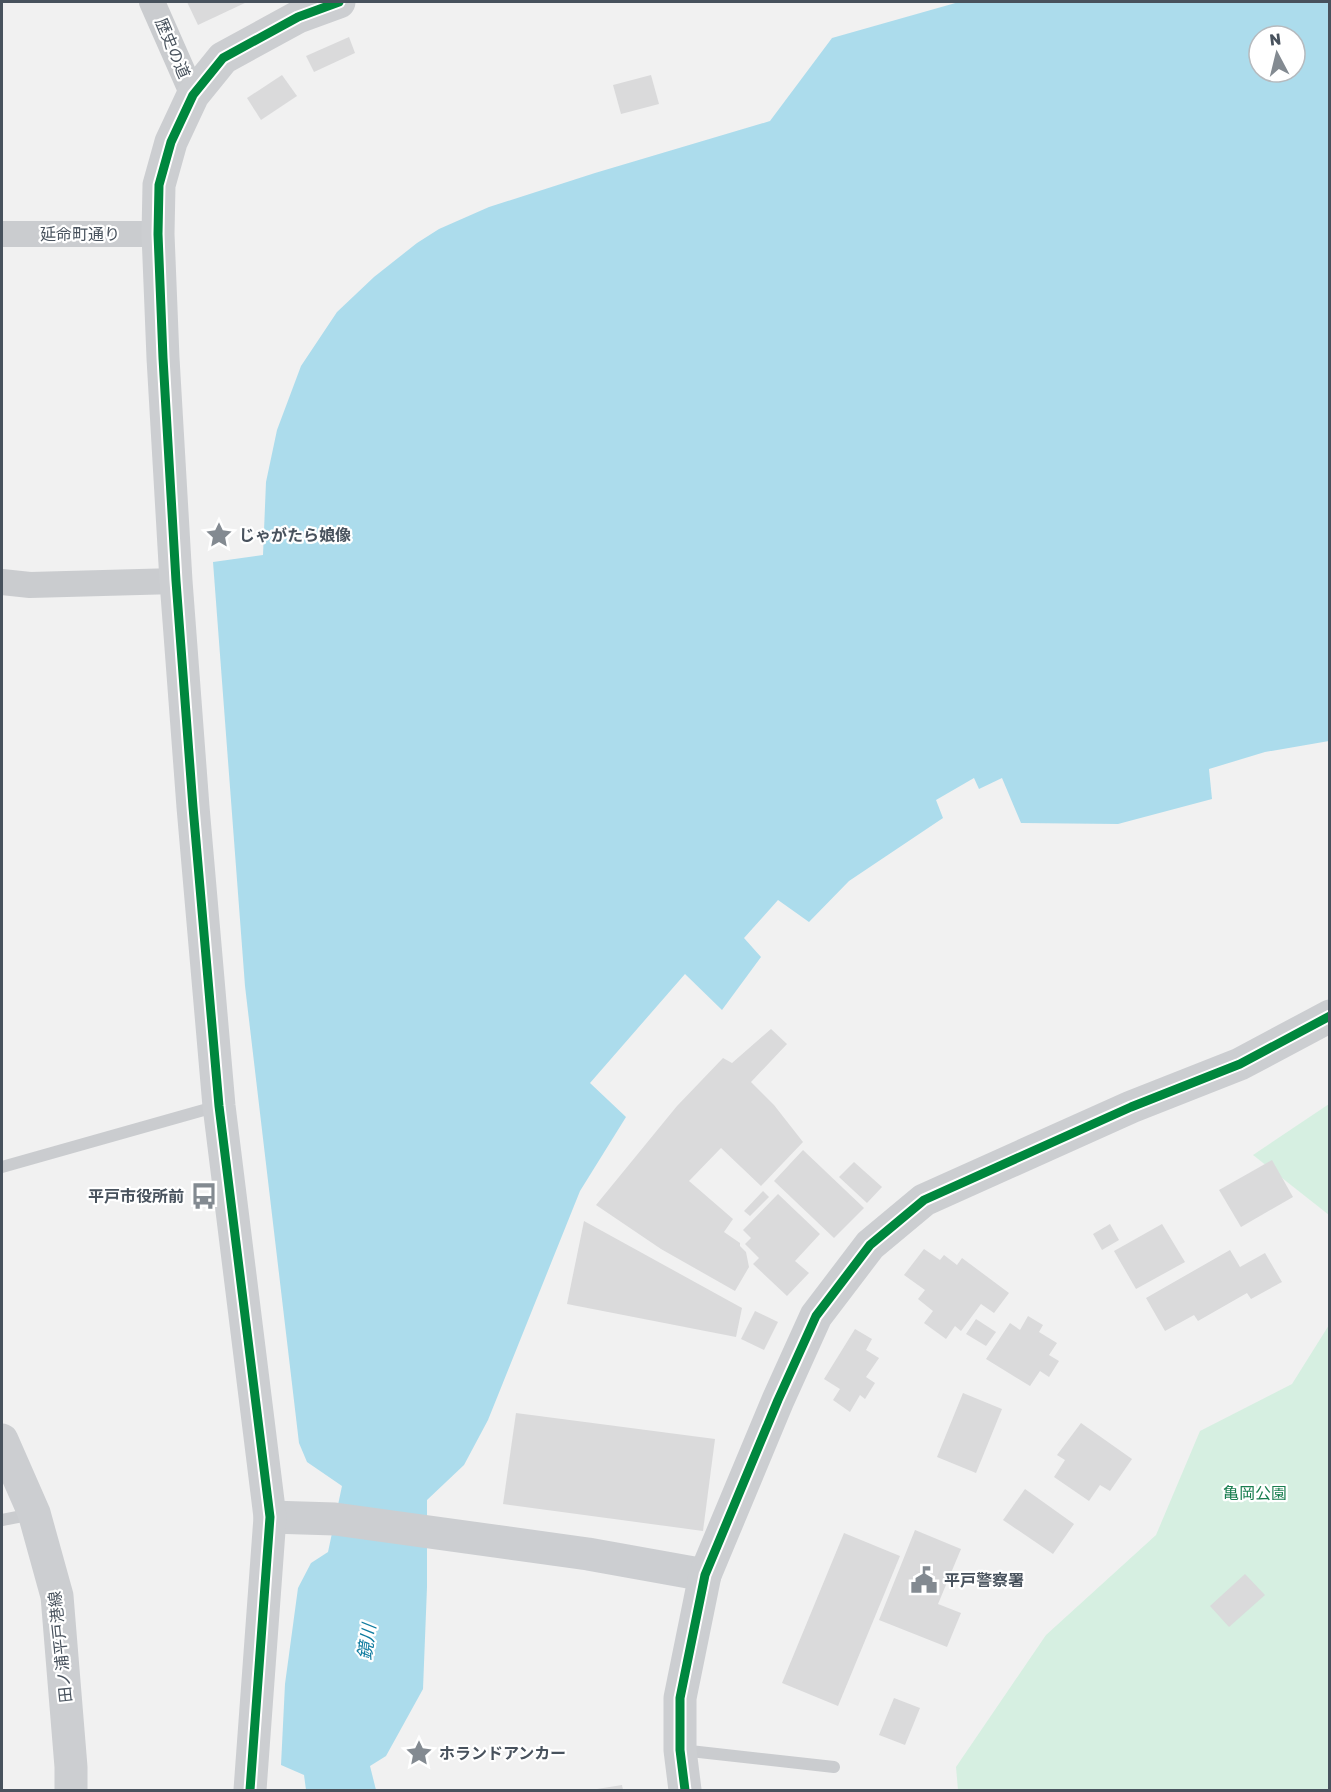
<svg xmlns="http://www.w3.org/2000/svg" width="1331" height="1792" viewBox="0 0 1331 1792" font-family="Rubik,'Noto Sans JP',sans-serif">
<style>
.green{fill:#d6efe1}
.water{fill:#acdcec;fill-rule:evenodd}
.building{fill:#dadadb}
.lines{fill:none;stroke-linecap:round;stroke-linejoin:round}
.lane{stroke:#cacccf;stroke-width:12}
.street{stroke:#cacccf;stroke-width:26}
.secondary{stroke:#ccced1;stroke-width:33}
.cycleway-casing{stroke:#fff;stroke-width:13}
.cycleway{stroke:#00873e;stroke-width:9}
.labels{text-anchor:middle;stroke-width:4.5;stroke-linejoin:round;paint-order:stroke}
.street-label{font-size:16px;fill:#48525d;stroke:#fff}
.poi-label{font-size:16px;font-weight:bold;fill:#48525d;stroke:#fff;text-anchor:start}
.park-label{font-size:16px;fill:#1a7e50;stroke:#fff}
.water-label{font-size:18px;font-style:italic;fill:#107ca0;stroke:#fff}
</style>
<rect width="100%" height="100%" fill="#f1f1f1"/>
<g class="green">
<polygon points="1329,1104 1329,1215 1253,1155"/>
<polygon points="1329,1325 1329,1790 958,1790 956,1767 1046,1635 1156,1535 1200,1431 1292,1384"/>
</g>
<path class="water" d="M959 2H1329V741L1265 752 1209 769 1212 799 1118 824 1021 823 1002 778 979 789 974 778 936 800 943 818 849 881 809 922 778 900 744 938 761 957 722 1010 685 974 590 1083 626 1117 580 1191 488 1420 464 1465 427 1500V1587L423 1689 386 1756 370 1766 376 1790H306L304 1775 281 1765 285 1684 298 1588 311 1563 328 1552 342 1486 307 1462 299 1443 245 986 213 562 263 555 266 482 277 430 301 366 337 312 374 277 417 243 439 229 489 207 595 173 770 121 832 38ZM1259 36H1295V72H1259Z"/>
<g class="building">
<polygon points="187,2 247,2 198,25"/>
<polygon points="349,37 355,53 314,72 306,56"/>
<polygon points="282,75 297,96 261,120 247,98"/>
<polygon points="651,75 659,104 621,114 613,85"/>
<polygon points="771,1029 787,1044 751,1082 774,1105 803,1142 761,1186 721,1148 689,1181 733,1219 724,1232 740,1243 740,1246 746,1252 749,1267 735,1291 661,1249 596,1205 677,1106 723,1058 732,1063"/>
<polygon points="803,1150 864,1208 834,1238 774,1181"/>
<polygon points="1272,1160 1293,1197 1241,1227 1219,1190"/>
<polygon points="854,1162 882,1187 867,1203 839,1177"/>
<polygon points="763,1191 769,1197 750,1216 744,1211"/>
<polygon points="778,1194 820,1234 795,1261 809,1273 787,1296 753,1264 759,1258 745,1244 751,1238 743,1230"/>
<polygon points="584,1221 742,1308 736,1337 567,1304"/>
<polygon points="1110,1224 1119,1240 1102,1250 1093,1234"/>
<polygon points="1162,1224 1185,1262 1136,1289 1114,1251"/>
<polygon points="924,1249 940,1260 944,1255 957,1265 962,1258 1009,1293 994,1313 981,1304 961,1331 955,1326 946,1339 924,1323 933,1311 918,1299 925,1290 904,1275"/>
<polygon points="1230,1250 1240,1267 1265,1253 1282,1282 1251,1299 1247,1293 1198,1321 1194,1315 1165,1331 1146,1298"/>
<polygon points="755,1311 778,1322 764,1350 741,1339"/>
<polygon points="1028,1316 1043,1325 1039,1332 1057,1343 1049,1355 1059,1361 1049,1377 1040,1371 1030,1386 986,1359 1010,1323 1020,1330"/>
<polygon points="976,1319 996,1332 986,1346 966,1334"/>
<polygon points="855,1329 872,1339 866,1350 879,1358 866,1377 875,1383 865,1399 860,1395 850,1412 833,1400 840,1389 824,1379"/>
<polygon points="963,1393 1002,1409 976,1473 937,1457"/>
<polygon points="516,1413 715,1439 703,1531 503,1504"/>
<polygon points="1081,1423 1132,1459 1110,1491 1100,1485 1089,1501 1054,1477 1065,1460 1057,1455"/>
<polygon points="1025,1489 1074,1524 1053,1554 1003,1520"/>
<polygon points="915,1530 961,1549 938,1604 961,1613 947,1647 879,1620"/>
<polygon points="844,1533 900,1556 838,1706 782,1683"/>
<polygon points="1245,1574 1265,1595 1229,1627 1210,1606"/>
<polygon points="894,1698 920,1708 905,1745 879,1735"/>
<polygon points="622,1785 623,1790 597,1790 597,1789"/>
</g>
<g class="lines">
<g class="lane">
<polyline points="2,1167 218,1106"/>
<polyline points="2,1520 33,1514"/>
<polyline points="681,1750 834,1767"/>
</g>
<g class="street">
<polyline points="152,2 193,95"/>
<polyline points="2,234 158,234"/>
<polyline points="2,582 30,585 176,581"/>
</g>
<g class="secondary">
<polyline points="2,1440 34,1513 57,1596 71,1767 71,1790"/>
<polyline points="270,1517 335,1519 588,1554 705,1575"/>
<polyline points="250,1790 270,1517 219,1106 193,807 176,581 163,358 158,234 159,185 171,142 193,95 223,58 298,17 339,2"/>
<polyline points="685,1790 680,1750 680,1698 705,1575 778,1400 816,1316 870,1245 924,1200 1131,1107 1240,1064 1330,1016"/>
</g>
<defs>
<g id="cycleway">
<polyline points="250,1790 270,1517 219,1106 193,807 176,581 163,358 158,234 159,185 171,142 193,95 223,58 298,17 339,2"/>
<polyline points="685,1790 680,1750 680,1698 705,1575 778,1400 816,1316 870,1245 924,1200 1131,1107 1240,1064 1330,1016"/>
</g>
</defs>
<use href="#cycleway" class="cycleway-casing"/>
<use href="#cycleway" class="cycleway"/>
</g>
<defs>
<symbol id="sight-bare" viewBox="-9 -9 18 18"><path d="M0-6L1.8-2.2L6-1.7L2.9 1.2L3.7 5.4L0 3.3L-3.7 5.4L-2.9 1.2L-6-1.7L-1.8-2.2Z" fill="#838a91" stroke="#fff" stroke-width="2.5" paint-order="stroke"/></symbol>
<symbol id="bus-bare" viewBox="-9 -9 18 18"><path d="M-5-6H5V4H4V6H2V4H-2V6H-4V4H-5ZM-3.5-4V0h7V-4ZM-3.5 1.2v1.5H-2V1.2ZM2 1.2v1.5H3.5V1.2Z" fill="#838a91" stroke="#fff" stroke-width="2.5" paint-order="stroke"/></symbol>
<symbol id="civic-bare" viewBox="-9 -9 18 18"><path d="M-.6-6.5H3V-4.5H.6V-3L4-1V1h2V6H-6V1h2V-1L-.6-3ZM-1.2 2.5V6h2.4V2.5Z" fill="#838a91" stroke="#fff" stroke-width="2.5" paint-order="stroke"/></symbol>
</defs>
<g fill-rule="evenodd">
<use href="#sight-bare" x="200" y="516" width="38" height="38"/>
<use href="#bus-bare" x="185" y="1177" width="38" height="38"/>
<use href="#civic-bare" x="905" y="1561" width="38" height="38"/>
<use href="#sight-bare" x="400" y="1734" width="38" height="38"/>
</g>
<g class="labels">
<g class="street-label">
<text transform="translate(173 48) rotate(67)" y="6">歴史の道</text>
<text x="80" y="240">延命町通り</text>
<text transform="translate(60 1647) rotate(-96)" y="6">田ノ浦平戸港線</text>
</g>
<g class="poi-label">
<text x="239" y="541">じゃがたら娘像</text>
<text x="184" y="1202" text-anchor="end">平戸市役所前</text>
<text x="944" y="1586">平戸警察署</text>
<text x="439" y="1759">ホランドアンカー</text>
</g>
<g class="park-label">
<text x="1255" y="1499">亀岡公園</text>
</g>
<g class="water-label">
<text transform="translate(367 1642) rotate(-82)" y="6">鏡川</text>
</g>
</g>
<rect width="1331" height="1792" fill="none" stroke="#48525d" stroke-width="6"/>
<g transform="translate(1277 54) rotate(353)"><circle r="28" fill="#ffffff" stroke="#b6babe" stroke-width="1.5"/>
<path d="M0-4.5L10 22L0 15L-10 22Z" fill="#838a91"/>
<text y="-9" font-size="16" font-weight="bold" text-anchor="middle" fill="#48525d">N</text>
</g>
</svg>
